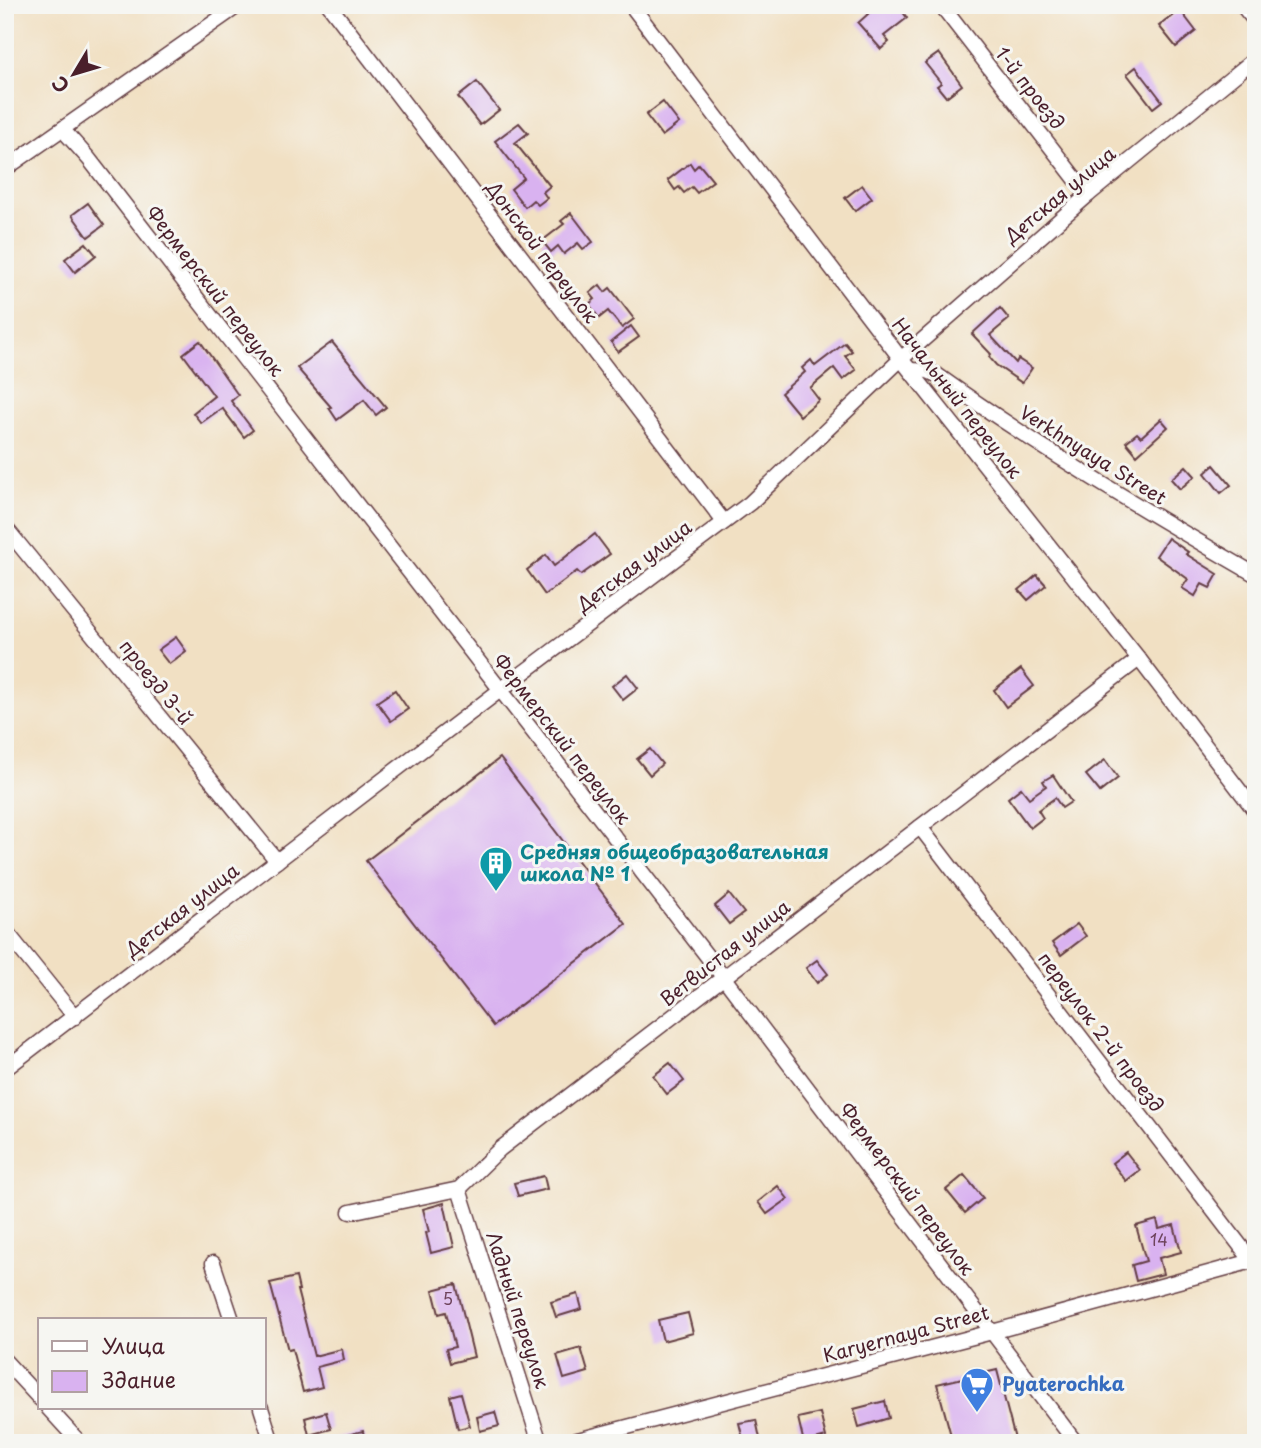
<svg xmlns="http://www.w3.org/2000/svg" width="1261" height="1448" viewBox="0 0 1261 1448" font-family="'Playpen Sans',sans-serif">
<style>
.building{fill:#d9b2f0}
.lines{fill:none;stroke-linecap:round;stroke-linejoin:round}
.minor-casing{stroke:#633c42;stroke-width:17}
.minor{stroke:#fff;stroke-width:14}
.labels{text-anchor:middle;stroke-width:6;stroke-linejoin:round;paint-order:stroke}
.number-label{font-size:16px;fill:#6e445c}
.street-label{font-size:19px;fill:#4a1f2b;stroke:#f6f6f2}
.culture-label{font-size:19px;font-weight:bold;fill:#0d838f;stroke:#f6f6f2;text-anchor:start}
.shop-label{font-size:19px;font-weight:bold;fill:#366cbe;stroke:#f6f6f2;text-anchor:start}
</style>
<rect width="100%" height="100%" fill="#f6f6f2"/>
<filter id="ink" filterUnits="userSpaceOnUse"><feTurbulence type="fractalNoise" baseFrequency=".0143" numOctaves="2"/><feDisplacementMap in="SourceGraphic" scale="14" xChannelSelector="R" yChannelSelector="G"/><feConvolveMatrix kernelMatrix="1 2 1 2 8 2 1 2 1" color-interpolation-filters="sRGB"/></filter>
<filter id="wash" filterUnits="userSpaceOnUse"><feTurbulence type="fractalNoise" baseFrequency=".00686" numOctaves="4" result="noise"/><feDisplacementMap in="SourceGraphic" scale="28" xChannelSelector="R" yChannelSelector="G"/><feGaussianBlur stdDeviation="1.57" result="paint"/><feColorMatrix in="noise" values="0 0 0 0 0 0 0 0 0 0 0 0 0 0 0 0 0 1.4 0 .05"/><feComposite in="paint" operator="in"/></filter>
<g filter="url(#wash)">
<rect width="100%" height="100%" fill="#f1e0c3"/>
<g id="blocks">
<g class="building">
<polygon points="878,5 898,5 907,18 884,36 889,42 881,49 858,23"/>
<polygon points="1180,10 1196,31 1176,47 1159,26"/>
<polygon points="939,53 962,85 946,97 937,86 941,83 925,63"/>
<polygon points="1136,67 1162,101 1153,108 1127,74"/>
<polygon points="477,82 499,110 480,125 458,97"/>
<polygon points="663,102 679,123 662,136 646,115"/>
<polygon points="519,123 528,133 515,143 550,186 543,192 547,198 538,205 533,200 525,207 511,189 524,178 495,141"/>
<polygon points="690,163 694,169 699,164 713,181 697,193 692,187 684,193 679,187 675,190 668,180"/>
<polygon points="862,185 872,198 855,211 845,198"/>
<polygon points="88,203 104,225 88,237 72,215"/>
<polygon points="571,213 593,242 583,249 578,243 564,254 558,246 551,252 542,241 564,224 561,221"/>
<polygon points="86,243 96,255 75,272 65,259"/>
<polygon points="600,285 605,292 610,288 634,319 622,328 608,311 599,318 589,304 595,299 590,293"/>
<polygon points="1000,308 1009,319 990,335 1016,363 1018,359 1032,368 1022,383 996,365 989,357 991,354 972,334"/>
<polygon points="631,326 639,337 618,352 611,342"/>
<polygon points="200,341 238,395 231,401 253,430 244,437 222,408 201,423 193,413 214,396 183,354"/>
<polygon points="332,342 386,407 376,415 364,400 337,420 329,408 331,407 297,368"/>
<polygon points="845,343 852,351 845,356 856,370 843,380 834,368 810,388 819,400 800,416 781,393 805,372 802,368 811,360 815,366"/>
<polygon points="1161,419 1168,427 1137,455 1126,442 1137,433 1141,437"/>
<polygon points="1214,465 1231,485 1221,493 1205,473"/>
<polygon points="1186,466 1195,476 1180,489 1171,479"/>
<polygon points="595,534 610,554 581,575 577,571 545,595 527,570 546,555 554,566"/>
<polygon points="1168,538 1188,552 1186,554 1218,574 1210,588 1202,584 1195,596 1182,588 1188,579 1156,556"/>
<polygon points="1037,575 1046,585 1028,600 1019,590"/>
<polygon points="176,637 186,651 169,664 158,650"/>
<polygon points="1021,669 1034,686 1006,707 994,690"/>
<polygon points="627,674 638,688 623,700 612,686"/>
<polygon points="395,690 408,709 391,721 377,702"/>
<polygon points="650,749 662,764 650,775 637,759"/>
<polygon points="500,758 626,924 493,1026 366,861"/>
<polygon points="1105,760 1118,778 1100,792 1086,775"/>
<polygon points="1053,775 1071,802 1062,808 1055,798 1038,810 1043,818 1030,828 1008,798 1021,788 1029,798 1046,786 1043,781"/>
<polygon points="729,894 744,913 729,924 715,906"/>
<polygon points="1077,924 1086,936 1061,955 1052,943"/>
<polygon points="817,960 828,974 817,983 806,968"/>
<polygon points="670,1063 684,1081 667,1094 653,1076"/>
<polygon points="1126,1152 1140,1170 1126,1181 1112,1163"/>
<polygon points="964,1175 983,1198 965,1213 946,1190"/>
<polygon points="544,1176 547,1189 518,1196 514,1183"/>
<polygon points="778,1186 788,1199 767,1214 758,1202"/>
<polygon points="444,1203 454,1247 431,1253 426,1233 429,1232 423,1209"/>
<polygon points="1157,1220 1159,1229 1174,1225 1181,1252 1159,1258 1163,1274 1136,1281 1132,1265 1146,1261 1136,1226"/>
<polygon points="296,1277 299,1290 297,1290 314,1356 342,1349 344,1360 317,1367 322,1387 303,1392 292,1349 288,1350 270,1283"/>
<polygon points="456,1284 474,1357 450,1363 446,1349 455,1347 446,1312 439,1314 433,1290"/>
<polygon points="578,1294 582,1309 556,1317 551,1302"/>
<polygon points="688,1313 693,1333 663,1341 658,1320"/>
<polygon points="581,1348 588,1372 564,1379 557,1355"/>
<polygon points="997,1370 1016,1443 953,1443 937,1384"/>
<polygon points="461,1393 470,1426 458,1429 450,1396"/>
<polygon points="885,1401 889,1418 859,1427 854,1409"/>
<polygon points="326,1412 331,1429 309,1435 305,1418"/>
<polygon points="495,1412 499,1426 480,1431 477,1417"/>
<polygon points="820,1413 826,1437 804,1443 798,1418"/>
<polygon points="756,1420 761,1443 744,1443 739,1423"/>
<polygon points="363,1431 365,1441 332,1443 331,1439"/>
</g>
</g>
</g>
<g filter="url(#ink)">
<use href="#blocks" fill-opacity="0" stroke="#633c42" stroke-width="2"/>
<g class="lines">
<defs>
<g id="minor">
<polyline points="329,5 724,522"/>
<polyline points="631,5 901,359 1139,659 1256,812"/>
<polyline points="941,5 1088,195"/>
<polyline points="1242,5 1256,22"/>
<polyline points="63,130 89,159 724,978 1076,1443"/>
<polyline points="5,169 239,5"/>
<path d="M911 370 928 371 937 375C1039 448 1147 512 1256 575"/>
<polyline points="5,527 277,861"/>
<polyline points="920,827 1252,1261"/>
<polyline points="5,930 75,1017"/>
<polyline points="5,1069 499,691 750,503 901,359 1088,195 1256,58"/>
<polyline points="459,1189 540,1443"/>
<polyline points="350,1212 459,1189 500,1149 1139,659"/>
<polyline points="213,1263 232,1320"/>
<polyline points="5,1361 40,1399"/>
<polyline points="48,1408 80,1443"/>
<polyline points="261,1408 272,1443"/>
<polyline points="566,1443 992,1332 1256,1260"/>
</g>
</defs>
<use href="#minor" class="minor-casing"/>
<use href="#minor" class="minor"/>
</g>
</g>
<defs>
<symbol id="building-pin" viewBox="-11 -11 22 30"><path d="M0 17L-7.5 6A9.5 9.5 0 1 1 7.5 6Z" fill="#0f9aa8" stroke="#f6f6f2"/><path d="M-4-6H4V6H1V3H-1V6H-4ZM-2.5-4.3h1.7v1.8h-1.7ZM.8-4.3h1.7v1.8H.8ZM-2.5-1h1.7V.8h-1.7ZM.8-1h1.7V.8H.8Z" fill="#fff"/></symbol>
<symbol id="supermarket-pin" viewBox="-11 -11 22 30"><path d="M0 17L-7.5 6A9.5 9.5 0 1 1 7.5 6Z" fill="#3f7fe0" stroke="#f6f6f2"/><path d="M-6-5.5h2.5l.6 2H6L4.5 2H-2.5L-4.4-4H-6ZM-1.5 3.2a1.3 1.3 0 1 0 .1 0ZM3 3.2a1.3 1.3 0 1 0 .1 0Z" fill="#fff"/></symbol>
</defs>
<g fill-rule="evenodd">
<use href="#building-pin" x="477" y="844" width="38" height="52"/>
<use href="#supermarket-pin" x="958" y="1365" width="38" height="52"/>
</g>
<g class="labels">
<g class="number-label">
<text x="1159" y="1246">14</text>
<text x="448" y="1305">5</text>
</g>
<g class="street-label">
<text transform="translate(1030 88) rotate(52)" y="7">1-й проезд</text>
<text transform="translate(1060 195) rotate(-40)" y="7">Детская улица</text>
<text transform="translate(542 252) rotate(53)" y="7">Донской переулок</text>
<text transform="translate(215 291) rotate(52)" y="7">Фермерский переулок</text>
<text transform="translate(957 398) rotate(52)" y="7">Начальный переулок</text>
<text transform="translate(1093 455) rotate(32)" y="7">Verkhnyaya Street</text>
<text transform="translate(634 566) rotate(-37)" y="7">Детская улица</text>
<text transform="translate(156 682) rotate(51)" y="7">проезд 3-й</text>
<text transform="translate(562 739) rotate(52)" y="7">Фермерский переулок</text>
<text transform="translate(182 910) rotate(-38)" y="7">Детская улица</text>
<text transform="translate(725 953) rotate(-38)" y="7">Ветвистая улица</text>
<text transform="translate(1101 1032) rotate(53)" y="7">переулок 2-й проезд</text>
<text transform="translate(907 1189) rotate(53)" y="7">Фермерский переулок</text>
<text transform="translate(518 1310) rotate(72)" y="7">Ладный переулок</text>
<text transform="translate(906 1334) rotate(-15)" y="7">Karyernaya Street</text>
</g>
<g class="culture-label">
<text x="520" y="859">Средняя общеобразовательная<tspan x="520" dy="22">школа № 1</tspan></text>
</g>
<g class="shop-label">
<text x="1002" y="1391">Pyaterochka</text>
</g>
</g>
<rect width="1261" height="1448" fill="none" stroke="#f6f6f2" stroke-width="28"/>
<rect x="38" y="1318" width="228" height="91" fill="#f6f6f2" stroke="#b1a0a2" stroke-width="2"/>
<rect x="52" y="1341" width="35" height="10" fill="#ffffff" stroke="#b1a0a2" stroke-width="2"/>
<text x="102" y="1354" font-size="21" fill="#4a1f2b">Улица</text>
<rect x="52" y="1371" width="35" height="21" fill="#d9b2f0" stroke="#b1a0a2" stroke-width="2"/>
<text x="102" y="1388" font-size="21" fill="#4a1f2b">Здание</text>
<g transform="translate(74 74) rotate(232)" stroke="#f6f6f2" stroke-width="5" paint-order="stroke">
<path d="M0-5L12 26L0 18L-12 26Z" fill="#4a1f2b"/>
<text y="-10" font-size="19" font-weight="bold" text-anchor="middle" fill="#4a1f2b">С</text>
</g>
</svg>
